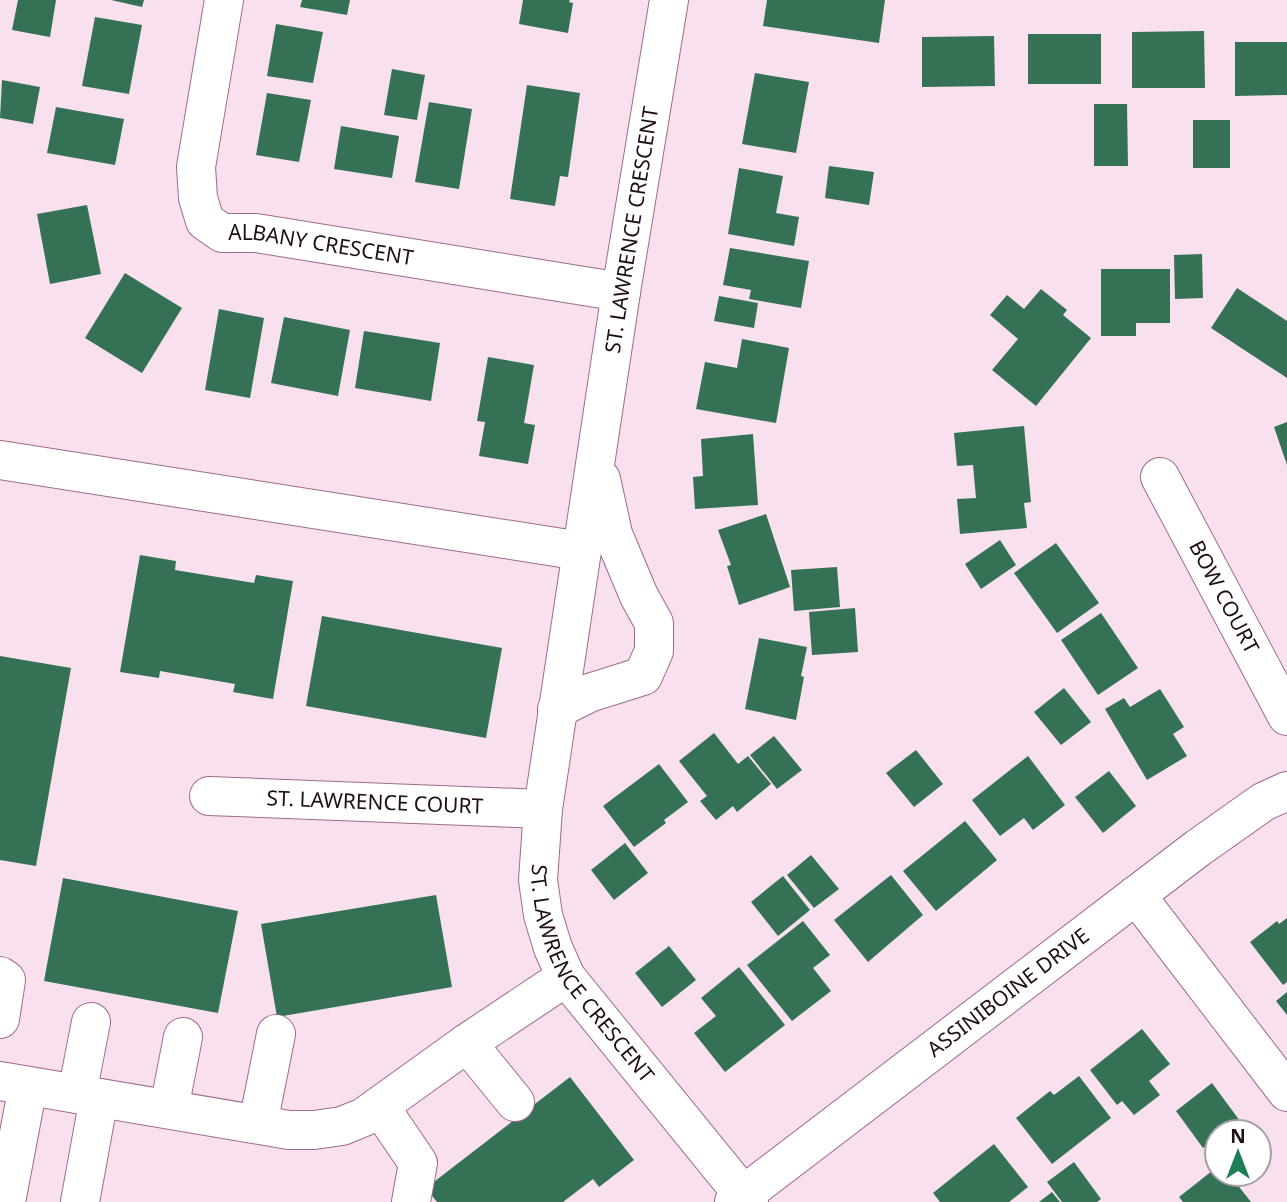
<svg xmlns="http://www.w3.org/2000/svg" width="1287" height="1202" viewBox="0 0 1287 1202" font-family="'Noto Sans',sans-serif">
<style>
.building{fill:#357255}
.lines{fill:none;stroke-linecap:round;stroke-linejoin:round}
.minor-casing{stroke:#9e6b8c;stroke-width:40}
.minor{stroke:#fff;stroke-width:38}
.labels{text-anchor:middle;stroke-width:6;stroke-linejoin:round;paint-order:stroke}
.street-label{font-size:21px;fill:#210e1b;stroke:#fff}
</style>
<rect width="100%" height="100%" fill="#f8e0ee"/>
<g class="building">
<polygon points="18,0 56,0 50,37 12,30"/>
<polygon points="111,0 144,0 142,7"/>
<polygon points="302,0 350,0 347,15 300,7"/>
<polygon points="523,0 570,0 569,2 573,3 568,33 519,24"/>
<polygon points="767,0 885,0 879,43 763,26"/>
<polygon points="95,17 142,25 129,94 82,86"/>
<polygon points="276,24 323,32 313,83 267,76"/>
<polygon points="1204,31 1205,88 1132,88 1132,32"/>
<rect x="1028" y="34" width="73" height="50"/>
<polygon points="994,36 995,86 922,87 922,37"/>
<polygon points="1235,42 1287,42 1287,95 1235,96"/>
<polygon points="392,69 425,75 417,120 384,115"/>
<polygon points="755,73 809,82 796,153 742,144"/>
<polygon points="2,80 40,87 33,124 0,118"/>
<polygon points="527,85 580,93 568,177 560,176 555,206 510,199"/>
<polygon points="267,93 311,100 299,162 256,155"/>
<polygon points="429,102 472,109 459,189 415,182"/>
<polygon points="1094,104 1127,104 1128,166 1094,166"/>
<polygon points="56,107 124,119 115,165 47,153"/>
<rect x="1193" y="120" width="37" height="48"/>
<polygon points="341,126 399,136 392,178 334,169"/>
<polygon points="829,166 874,172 869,205 825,198"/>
<polygon points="739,168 783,176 776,213 799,217 794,246 728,234"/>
<polygon points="87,205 101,274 50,284 37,214"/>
<polygon points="730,248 809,261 801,308 749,299 751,290 723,285"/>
<polygon points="1202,254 1203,298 1175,299 1174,255"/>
<polygon points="1101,269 1170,269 1170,323 1136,323 1136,336 1101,336"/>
<polygon points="125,273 182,308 142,373 85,338"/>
<polygon points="1237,288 1287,321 1287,378 1211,328"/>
<polygon points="1041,289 1067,310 1063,315 1091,338 1036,406 992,370 1018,339 990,315 1007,295 1024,309"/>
<polygon points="719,296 758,303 754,328 714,321"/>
<polygon points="219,309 264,318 250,398 205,390"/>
<polygon points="284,317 350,330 338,396 271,383"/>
<polygon points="364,331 440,343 431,401 355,388"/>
<polygon points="742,339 789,348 776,423 696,409 705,362 737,368"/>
<polygon points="488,357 534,365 524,423 535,425 528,464 479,456 485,422 477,421"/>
<polygon points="1287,422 1287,465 1274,427"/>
<polygon points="1024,426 1031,502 1024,503 1027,528 960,534 957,499 976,498 973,465 957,466 954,433"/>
<polygon points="753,434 758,505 695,509 693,477 703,476 701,439"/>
<polygon points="766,514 790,587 739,605 727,566 731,565 718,530"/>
<polygon points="1000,540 1016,565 981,589 965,564"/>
<polygon points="1056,543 1099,603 1057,633 1014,573"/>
<polygon points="140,555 176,561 175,570 254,583 256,575 293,581 273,699 233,692 235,684 160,671 159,678 120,672"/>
<polygon points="837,567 840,607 794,611 791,570"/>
<polygon points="855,608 858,652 812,655 809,612"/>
<polygon points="1101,613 1138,668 1098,695 1061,640"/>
<polygon points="322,616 502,648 486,738 306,706"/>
<polygon points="759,638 807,647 801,676 804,677 796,720 745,709"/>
<polygon points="0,656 71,668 36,866 0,860"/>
<polygon points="1064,688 1091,722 1061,745 1034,712"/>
<polygon points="1160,689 1184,727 1173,734 1187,756 1147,780 1105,709 1124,698 1130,707"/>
<polygon points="714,733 738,764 748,756 771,784 737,812 733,806 716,820 700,801 707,796 679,761"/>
<polygon points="774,736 802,770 777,789 750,755"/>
<polygon points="916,750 943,784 914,807 886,773"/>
<polygon points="1028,756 1065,805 1033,830 1024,818 1000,836 972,800"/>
<polygon points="659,764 688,802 664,820 666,823 634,847 603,806"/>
<polygon points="1109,771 1136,806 1103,833 1075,797"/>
<polygon points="965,821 997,860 936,911 903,871"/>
<polygon points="625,843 648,873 614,900 591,870"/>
<polygon points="811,855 839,889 814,908 787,875"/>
<polygon points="891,875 923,915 868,962 834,920"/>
<polygon points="783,876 810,910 778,936 751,902"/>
<polygon points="63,878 238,911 218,1013 44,981"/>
<polygon points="436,895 452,987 277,1017 261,924"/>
<polygon points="1287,918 1287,982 1283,985 1250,942 1277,921 1279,924"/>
<polygon points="803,921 830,955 813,968 831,991 792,1021 747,965"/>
<polygon points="669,946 696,980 662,1007 635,973"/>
<polygon points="739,967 785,1025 725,1072 694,1033 716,1016 701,998"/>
<polygon points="1287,992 1287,1015 1276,1001"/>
<polygon points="1142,1029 1170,1064 1149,1081 1160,1095 1134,1115 1122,1101 1117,1105 1090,1070"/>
<polygon points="1079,1076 1111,1118 1052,1164 1016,1118 1050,1091 1054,1095"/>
<polygon points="570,1077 634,1160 599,1187 593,1179 563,1202 437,1202 426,1188"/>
<polygon points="1212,1083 1240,1121 1225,1132 1217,1132 1217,1138 1203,1148 1176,1111"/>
<polygon points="994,1144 1028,1187 1009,1202 940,1202 933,1193"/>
<polygon points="1074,1162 1101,1199 1097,1202 1062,1202 1047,1182"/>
<polygon points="1217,1167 1217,1174 1229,1174 1251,1202 1183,1202 1179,1197"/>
<polygon points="1052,1192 1060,1202 1039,1202"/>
</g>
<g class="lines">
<defs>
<g id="minor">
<path id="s1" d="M224 0 196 167 198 198 205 221 222 233H256L621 292"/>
<path id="s2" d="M669 0 621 292 543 809 538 880 543 915 553 948 566 977 749 1202"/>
<polyline points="0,460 581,551"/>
<path id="s3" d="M1160 477 1287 716"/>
<polyline points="557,709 589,693 643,676 654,651 654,623 639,596 613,534 601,479"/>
<path id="s4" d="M209 796 543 809"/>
<polyline points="1136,895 1287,1092"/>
<polyline points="0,976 6,980 0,1019"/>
<polyline points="467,1043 515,1102"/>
<polyline points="0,1081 289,1130 314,1130 342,1126 364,1117 467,1043 566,977"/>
<polyline points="77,1094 91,1022"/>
<polyline points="380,1107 418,1163 411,1202"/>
<polyline points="169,1109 183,1037"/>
<polyline points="258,1124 276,1034"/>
<polyline points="6,1202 28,1086"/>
<polyline points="80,1202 99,1098"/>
<path id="s5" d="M734 1202 1198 848 1263 802 1287 791"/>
</g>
</defs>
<use href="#minor" class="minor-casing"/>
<use href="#minor" class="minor"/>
</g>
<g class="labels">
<g class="street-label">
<text transform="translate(632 230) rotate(-81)" y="7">ST. LAWRENCE CRESCENT</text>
<text dy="7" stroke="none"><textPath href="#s1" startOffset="345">ALBANY CRESCENT</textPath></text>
<text dy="7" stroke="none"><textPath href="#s3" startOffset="136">BOW COURT</textPath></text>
<text dy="7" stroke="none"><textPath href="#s4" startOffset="166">ST. LAWRENCE COURT</textPath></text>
<text dy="7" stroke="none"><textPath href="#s2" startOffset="999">ST. LAWRENCE CRESCENT</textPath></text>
<text dy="7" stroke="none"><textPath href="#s5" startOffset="345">ASSINIBOINE DRIVE</textPath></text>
</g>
</g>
<g transform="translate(1238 1153)"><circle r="33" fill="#ffffff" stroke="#a69fa4" stroke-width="2"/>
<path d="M0-5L12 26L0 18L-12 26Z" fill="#1c7e57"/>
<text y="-10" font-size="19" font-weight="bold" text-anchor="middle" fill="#210e1b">N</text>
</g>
</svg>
